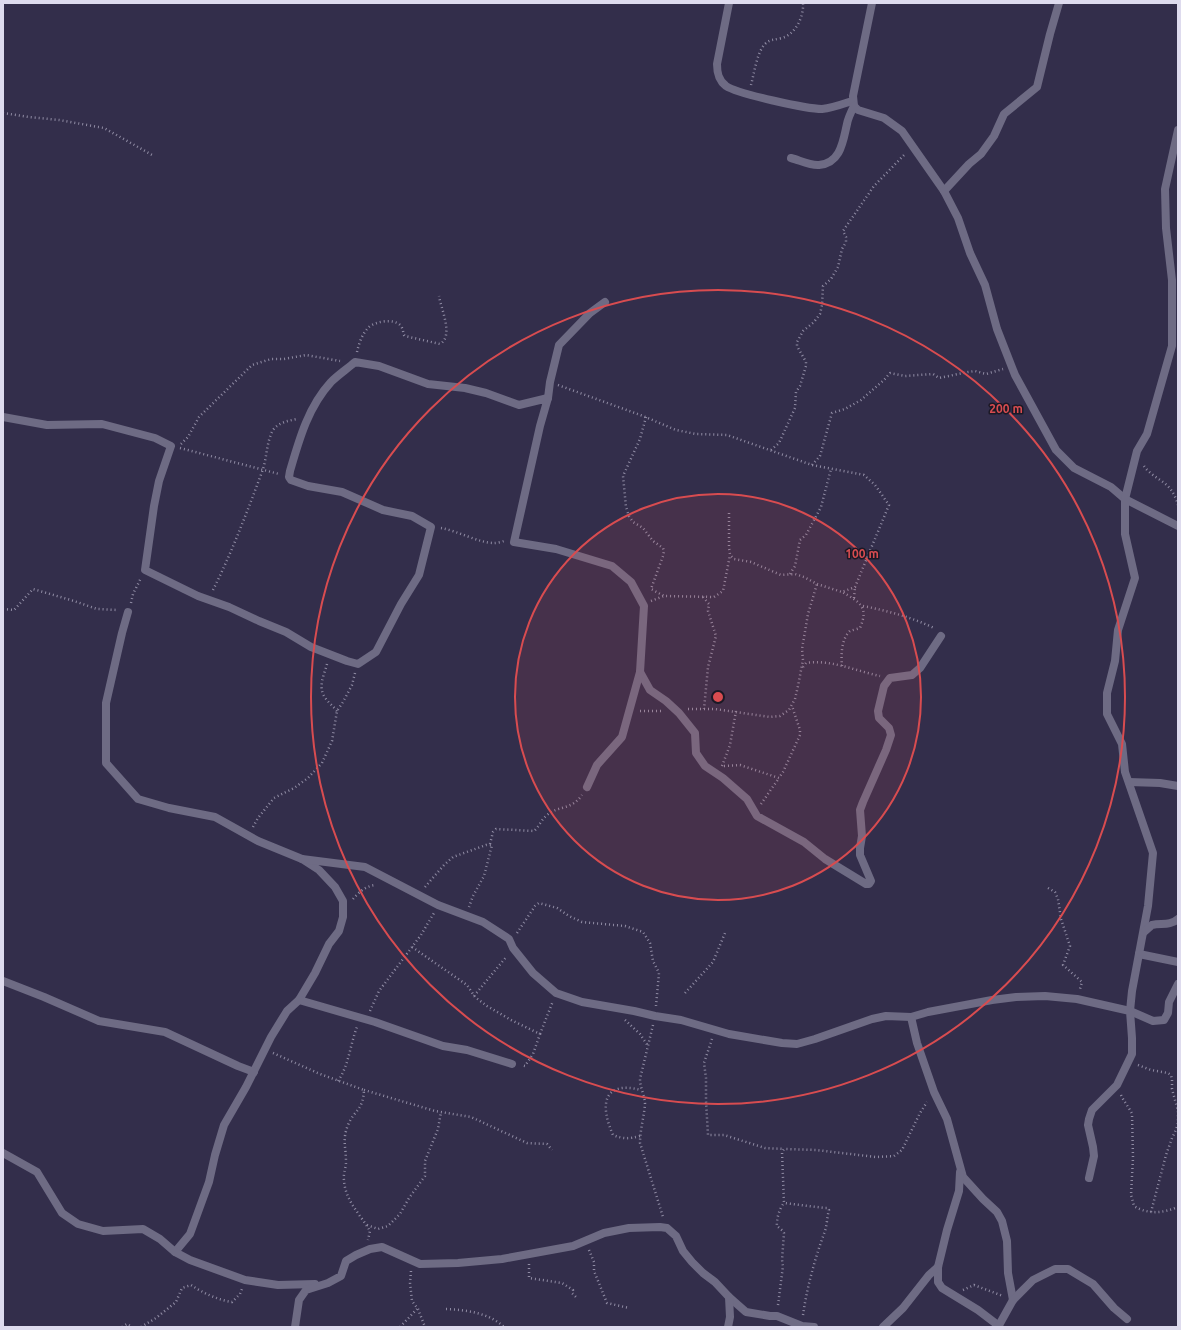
<svg xmlns="http://www.w3.org/2000/svg" width="1181" height="1330" viewBox="0 0 1181 1330" font-family="Ubuntu,sans-serif">
<style>
.lines{fill:none;stroke-linecap:round;stroke-linejoin:round}
.path{stroke:#908ca4;stroke-width:2.5;stroke-dasharray:1 3;stroke-linecap:butt}
.minor{stroke:#6e6b84;stroke-width:8}
.ring{fill:none;stroke:#d84c50;stroke-width:2}
.centre{fill:#d84c50;stroke:#1b1926;stroke-width:2}
.ring-label{font-size:12px;text-anchor:middle;font-weight:bold;fill:#d84c50;stroke:#1b1926;stroke-width:3;stroke-linejoin:round;paint-order:stroke}
</style>
<rect width="100%" height="100%" fill="#332e4b"/>
<g class="lines">
<g class="path">
<path d="M751 85C754 74 757 52 765 44 770 39 775 40 782 38 796 34 804 16 803 3"/>
<polyline points="3,113 29,117 59,120 104,128 154,156"/>
<path d="M357 352C359 343 362 334 369 327 376 321 395 318 401 326 403 329 403 332 404 335L405 336 440 344C454 336 441 309 439 296"/>
<polyline points="558,385 643,416 676,430 696,434 727,435 812,465 864,475 875,485 889,505 855,587 842,592 817,584 804,577 795,574 781,575 751,562 734,559 730,555 729,547 729,510"/>
<polyline points="646,417 640,439 623,476 626,507 629,516 633,522 643,528 653,541 663,548 664,551 663,556 651,589 664,596"/>
<polyline points="181,444 188,437 199,417 252,365 271,359 284,359 306,355 340,361"/>
<polyline points="180,448 279,474"/>
<polyline points="771,450 779,443 795,408 796,392 800,386 806,366 806,362 797,346 797,342 803,331 814,322 820,314 822,305 823,286 831,279 838,267 842,249 846,242 846,237 843,231 874,186 906,153"/>
<polyline points="812,465 820,456 832,413 845,409 861,400 884,380 890,373 905,376 933,374 939,378 968,372 975,371 986,374 1003,369"/>
<path d="M1144 466C1151 477 1167 481 1173 493 1175 496 1177 501 1178 505"/>
<path d="M441 528C458 531 479 543 494 543 497 543 501 542 504 541"/>
<polyline points="790,574 795,566 800,540 806,535 821,507 831,469"/>
<path d="M213 590C232 552 247 512 262 472 267 459 266 443 273 430 279 422 288 421 297 419"/>
<polyline points="703,597 709,604 708,611 716,636 708,667 704,709"/>
<polyline points="854,598 855,587"/>
<polyline points="651,601 664,596 714,597 723,591 730,555"/>
<polyline points="131,603 133,594 141,578"/>
<path d="M863 606C888 611 911 617 934 628"/>
<polyline points="3,609 14,610 33,589 74,601 97,609 118,610"/>
<path d="M327 664C324 676 317 687 326 699 329 703 333 706 337 711"/>
<path d="M842 666C841 656 841 639 850 631 853 630 857 629 860 628 869 607 860 602 842 592"/>
<path d="M803 667 806 663C830 659 856 671 880 676"/>
<polyline points="688,709 715,709 770,717 780,716 789,710 795,699 798,686 803,660 802,649 808,614 817,584"/>
<polyline points="640,711 661,711"/>
<polyline points="722,766 730,745 736,711"/>
<polyline points="724,766 740,765 779,778 783,772 800,735 800,730 792,706"/>
<polyline points="761,804 779,778"/>
<polyline points="253,827 258,818 274,798 294,788 308,778 322,763 332,741 337,711 343,702 352,685 355,673"/>
<path d="M490 844 493 832 496 829 534 831C539 827 541 820 546 816 557 805 571 811 582 795"/>
<polyline points="425,887 444,865 453,857 486,845 492,845 484,876 473,896 469,907"/>
<polyline points="1048,888 1055,892 1058,899 1061,919 1070,946 1063,965 1082,982 1080,989"/>
<path d="M353 899C359 892 366 886 375 885"/>
<polyline points="517,933 535,906 539,903 557,908 569,916 582,922 625,926 643,932 650,943 653,961 659,973 656,1006"/>
<polyline points="412,947 467,985 475,997 487,1006 511,1020 540,1034 533,1054 525,1066 521,1065"/>
<polyline points="685,993 713,962 725,933"/>
<polyline points="474,996 507,956"/>
<polyline points="370,1011 379,991 421,935 434,913"/>
<polyline points="625,1020 640,1034 648,1046"/>
<path d="M653 1025 640 1079C640 1088 645 1096 645 1104 644 1117 640 1130 640 1143L663 1217"/>
<polyline points="540,1034 553,1001"/>
<polyline points="712,1039 704,1063 706,1078 706,1101 708,1135 724,1135 765,1148 784,1149"/>
<path d="M273 1053 320 1074 364 1090C363 1111 354 1110 348 1125 342 1140 346 1147 346 1162 346 1168 343 1174 344 1180 345 1201 361 1215 370 1231L368 1240"/>
<polyline points="1138,1065 1151,1070 1168,1073 1171,1075 1172,1080 1172,1089 1178,1111 1178,1123 1176,1130 1172,1138 1166,1155 1151,1212"/>
<path d="M338 1081C349 1065 350 1045 357 1027"/>
<polyline points="364,1090 435,1111 471,1117 527,1143 547,1144 552,1150"/>
<path d="M1121 1095C1124 1102 1129 1107 1132 1114L1133 1158 1131 1195 1134 1206C1149 1215 1163 1213 1178 1207"/>
<path d="M640 1136C629 1139 623 1139 613 1135 600 1106 602 1080 641 1090"/>
<polyline points="367,1225 378,1229 388,1226 400,1214 409,1198 425,1176 425,1161 438,1129 441,1112"/>
<polyline points="589,1250 594,1262 594,1271 607,1303 629,1308"/>
<polyline points="529,1264 529,1278 562,1283 573,1290 572,1293 577,1298"/>
<polyline points="411,1271 410,1283 412,1301 418,1309 425,1327"/>
<polyline points="963,1290 974,1285 1003,1296"/>
<path d="M778 1305 783 1266 782 1260 784 1233 783 1231 777 1226C776 1220 780 1207 784 1203"/>
<path d="M446 1309C467 1310 489 1313 504 1327"/>
<path d="M803 1315C807 1287 815 1258 825 1231 827 1225 827 1217 829 1210L828 1208H825L784 1203 782 1152 784 1149 816 1150 876 1157 894 1156 902 1150 920 1113 927 1102"/>
<polyline points="122,1327 127,1324 132,1327"/>
<path d="M141 1327 156 1318 176 1302 182 1288 191 1285C203 1293 218 1300 232 1302L240 1294 242 1289"/>
<polyline points="400,1327 417,1309"/>
</g>
<g class="minor">
<path d="M729 3 717 64C717 72 718 80 726 86 738 94 807 109 822 109 832 108 843 104 852 101"/>
<polyline points="872,3 853,96 854,106 858,110 884,118 902,131 944,191 958,218 970,253 985,285 997,329 1015,375 1056,450 1074,468 1111,487 1125,499 1178,526"/>
<polyline points="1178,130 1165,189 1166,228 1172,280 1172,346 1147,434 1137,451 1125,499 1125,534 1135,578 1118,630 1115,661 1107,693 1107,714 1122,744 1125,772 1153,853 1148,906 1132,991 1130,1011 1153,1021 1164,1020 1168,1013 1169,1002 1178,984"/>
<path d="M791 158C799 160 811 166 819 165 841 163 843 141 847 124 848 118 851 112 854 106"/>
<polyline points="944,191 969,164 981,154 994,136 1004,114 1037,87 1050,34 1059,3"/>
<polyline points="548,398 550,382 559,345 590,313 605,302"/>
<path d="M3 417 47 425 102 424 155 438 171 446 159 481 154 506 145 570 198 596 229 607 259 621 286 632 311 647 347 661 358 664 376 652 401 604 419 575 431 527 412 516 383 510 342 492 308 486 291 480 289 477 290 471C299 440 308 407 331 382 338 375 347 369 355 362L379 366 428 384 465 388 486 393 519 405 548 398 540 426 514 542 556 549 612 566 631 582 644 606 640 672 650 690 666 701 679 713 695 733 696 753 705 766 723 778 747 799 757 816 804 842 825 859 866 884H869L871 881 860 855V848L862 836 860 810 863 802 886 750 891 735 889 728 879 718 878 711 884 686 890 678 912 675 920 668 941 636"/>
<polyline points="128,612 122,633 106,703 106,763 138,799 169,808 215,817 258,841 302,859 319,870 335,887 343,901 343,917 339,931 329,944 315,973 299,1000 287,1011 271,1037 246,1087 224,1125 215,1155 209,1182 190,1234 175,1252"/>
<polyline points="1129,782 1160,783 1178,786"/>
<polyline points="587,787 597,765 622,737 640,672"/>
<polyline points="302,859 365,867 438,905 483,922 509,939 513,948 533,973 556,993 582,1002 634,1011 655,1016 681,1020 729,1034 782,1043 797,1044 815,1039 872,1019 886,1016 911,1017 928,1012 992,1000 1016,997 1045,996 1077,999 1130,1011 1132,1038 1132,1054 1117,1085 1092,1110 1089,1119 1088,1125 1093,1147 1094,1156 1089,1178"/>
<path d="M1144 932 1152 925C1162 923 1170 926 1178 919"/>
<polyline points="1139,954 1178,962"/>
<polyline points="3,981 44,997 99,1021 165,1032 238,1066 254,1072"/>
<polyline points="299,1000 375,1022 443,1046 467,1050 512,1064"/>
<polyline points="911,1017 917,1043 934,1092 947,1119 963,1177 983,1199 997,1212 1002,1221 1007,1241 1008,1273 1013,1300"/>
<polyline points="3,1153 37,1172 62,1213 78,1224 103,1231 143,1229 160,1239 175,1252 190,1260 245,1280 278,1285 315,1284"/>
<polyline points="960,1172 959,1191 947,1230 938,1267 938,1282 942,1288 978,1310 999,1326"/>
<polyline points="729,1297 746,1312 770,1316 777,1316 802,1326 814,1327"/>
<polyline points="295,1327 299,1300 306,1290 328,1283 341,1276 346,1261 356,1255 370,1249 382,1247 420,1264 458,1263 502,1259 573,1246 604,1233 629,1228 660,1227 667,1228 676,1236 683,1251 692,1262 703,1273 715,1282 729,1297 730,1317 728,1327"/>
<polyline points="883,1327 903,1308 929,1275 938,1267"/>
<polyline points="998,1327 1013,1300 1033,1280 1055,1269 1068,1269 1093,1284 1114,1308 1127,1319"/>
</g>
</g>
<circle cx="718" cy="697" r="203" fill="#d84c50" fill-opacity=".12"/>
<g class="ring">
<circle cx="718" cy="697" r="203"/>
<circle cx="718" cy="697" r="407"/>
</g>
<circle cx="718" cy="697" r="6" class="centre"/>
<g class="ring-label">
<text x="1006" y="413">200 m</text>
<text x="862" y="558">100 m</text>
</g>
<rect width="1181" height="1330" fill="none" stroke="#dedbee" stroke-width="8"/>
</svg>
